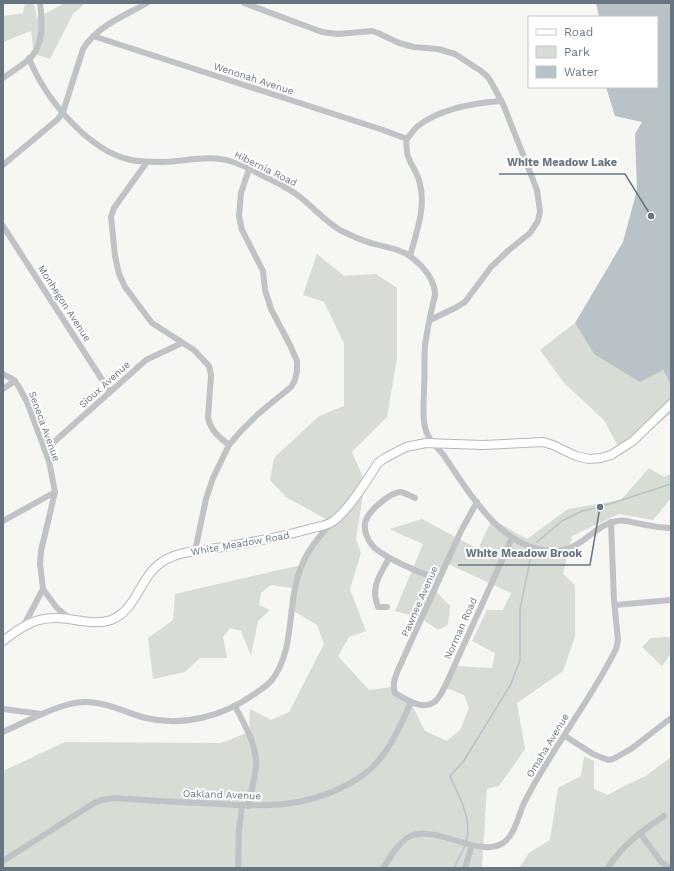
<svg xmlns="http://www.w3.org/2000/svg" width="674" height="871" viewBox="0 0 674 871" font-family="'Work Sans',sans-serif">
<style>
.green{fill:#d7dcd4}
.water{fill:#b8c2c7}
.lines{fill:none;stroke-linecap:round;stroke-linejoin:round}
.stream{stroke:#b8c2c7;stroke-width:1.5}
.secondary-casing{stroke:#b4b8bc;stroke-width:10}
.street{stroke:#bfc3c6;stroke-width:6}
.secondary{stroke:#fff;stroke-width:8}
.labels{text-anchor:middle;stroke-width:4;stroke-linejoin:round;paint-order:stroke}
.street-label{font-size:10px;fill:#677581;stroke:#fff}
.leader{fill:none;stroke:#677581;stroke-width:1.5}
.callout-dot{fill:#677581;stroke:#fff;stroke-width:1.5}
.callout-label{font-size:11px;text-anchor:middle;font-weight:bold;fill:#677581;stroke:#fff;stroke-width:4;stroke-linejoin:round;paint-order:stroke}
</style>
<rect width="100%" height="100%" fill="#f6f6f3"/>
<g class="green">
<polygon points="25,3 34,3 37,18 65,3 85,3 73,14 50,59 34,54 31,31 3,42 3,16 23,13"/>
<polygon points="317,254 344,276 376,274 397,288 397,358 387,417 352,452 365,482 356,539 361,553 350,589 366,631 349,637 338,656 369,690 392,687 410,701 425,731 447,741 460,730 469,708 464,695 444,687 454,666 492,668 495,653 472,641 487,610 503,610 511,593 448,564 434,589 450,606 448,625 438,630 421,618 395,611 423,544 389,529 422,519 478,549 492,519 527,539 568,509 621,500 649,468 664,477 671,474 671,498 653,520 619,514 572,536 563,574 575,585 575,637 563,671 517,703 525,749 499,786 487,789 482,868 3,868 3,771 65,742 221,743 249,732 250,709 271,720 289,712 324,644 317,625 294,611 297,589 271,585 261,593 259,605 270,610 258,621 251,656 241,631 230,628 223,637 227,658 200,658 185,672 153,679 148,638 173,620 175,594 301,565 333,523 286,497 270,480 274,458 319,416 344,406 344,343 324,302 303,295"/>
<polygon points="575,323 594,354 663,370 671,385 671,413 622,454 604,420 564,383 540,350"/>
<polygon points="671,637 671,653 662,666 642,647 651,638"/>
<polygon points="584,756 594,761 594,789 608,795 624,786 646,776 671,757 671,868 519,868 529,853 550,840 558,788 581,776"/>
</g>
<polygon class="water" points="596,3 671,3 671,365 670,366 671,369 671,385 663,370 640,382 594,354 575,323 623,242 637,190 635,134 642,122 615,116 606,87 657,87 657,17 599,17"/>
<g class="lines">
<g class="stream">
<polyline points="537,542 562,521 582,511 600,507 671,484"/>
<path d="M466 842C473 819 459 797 450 776L463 762 511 684 520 660V609L532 551"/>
<polyline points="454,868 465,846"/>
</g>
<defs>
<path id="secondary" d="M3 641C28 621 43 614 75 620 87 622 99 624 111 620 137 610 140 576 162 562 178 551 199 551 217 548 248 543 279 538 309 529 316 527 326 526 332 522 348 511 367 480 378 463L385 458 406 447 426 443 483 445 543 442 553 445 576 456 589 459 601 458 611 455 633 441 671 404"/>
</defs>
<use href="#secondary" class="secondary-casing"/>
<g class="street">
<polyline points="244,3 322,32 338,34 372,31 378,33 399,43 414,47 438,49 455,54 481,71 488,77 495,89 503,104 537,190 540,211 538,221 530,233 509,250 491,267 465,302 455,308 430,320"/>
<polyline points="93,36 383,130 407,139"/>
<path d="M29 58C44 97 88 151 131 160 141 162 153 162 164 162 187 161 211 154 233 162 243 165 252 170 261 175 274 181 289 188 300 197 314 208 325 221 340 230 350 235 360 240 371 243 384 247 399 248 410 256"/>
<path d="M3 78C10 73 28 62 33 55 44 40 42 20 40 3"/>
<path d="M501 101C473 103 441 108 418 126 413 130 410 136 406 140 407 145 406 151 408 156 411 166 418 173 420 184 426 207 416 234 410 256 423 266 435 279 435 295 431 312 427 329 425 346 424 360 425 374 424 388 424 401 422 415 425 427 427 439 438 448 445 457 469 493 501 548 550 551 582 553 592 525 617 521 625 519 633 523 641 524 651 526 661 528 671 528"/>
<path d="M147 162 114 208 111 217 115 256 119 274 125 287 152 323 194 350 209 366 211 375 208 418C211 431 219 437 229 445"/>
<path d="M3 165 58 119 63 112 83 49C97 26 124 16 147 3"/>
<polyline points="3,226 110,392"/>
<polyline points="3,374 14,380 19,387 27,402 49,461 55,492 41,551 40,564 43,589 57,608 70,619"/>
<polyline points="3,389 15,381"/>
<polyline points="45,450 146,360 182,343"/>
<path d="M415 498C411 496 405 493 401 492 390 492 367 512 365 523 364 530 367 539 372 545 382 558 422 573 439 580"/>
<path d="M477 502 461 531 398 670C395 678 392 684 395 693 406 699 421 710 433 703 440 699 444 688 447 682L512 538"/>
<polyline points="3,521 55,492"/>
<polyline points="195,551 206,499 213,478 229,445 240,432 258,414 291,387 295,380 297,371 297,361 290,345 271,309 265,290 263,271 242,230 239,216 241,193 249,169"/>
<polyline points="615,605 671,600"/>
<path d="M387 607H378C370 587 380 575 389 558"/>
<polyline points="24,625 43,589"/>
<path d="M235 706C244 724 257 745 256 765 255 779 251 792 248 806"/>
<polyline points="3,709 42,714"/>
<path d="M3 732C26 722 61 702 85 702 107 702 126 713 146 718 183 727 223 716 253 695 260 690 267 686 272 680 293 652 288 616 296 584 302 557 313 544 330 524"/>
<polyline points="565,736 593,754 608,760 613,759 631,749 671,718"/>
<polyline points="640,833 661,862 670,868"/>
<path d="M3 861 94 803 102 800 114 798C143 800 173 802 202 803 254 806 296 811 345 786 357 780 370 771 379 760 393 743 402 722 411 702"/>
<polyline points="238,868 239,831 242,805"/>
<path d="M383 868C390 858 400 839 413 835 440 827 480 858 503 843 515 835 518 816 524 803 551 749 590 702 616 649L618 640 614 601 611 522"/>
<polyline points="465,868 472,845"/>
<path d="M608 868C621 846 643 830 664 816"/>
</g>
<use href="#secondary" class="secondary"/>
</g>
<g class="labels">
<g class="street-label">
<text transform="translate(254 78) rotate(18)" y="4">Wenonah Avenue</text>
<text transform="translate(266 168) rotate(26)" y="4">Hibernia Road</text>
<text transform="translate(65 303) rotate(57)" y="4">Monhegon Avenue</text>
<text transform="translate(104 384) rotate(-42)" y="4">Sioux Avenue</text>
<text transform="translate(45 426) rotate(70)" y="4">Seneca Avenue</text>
<text transform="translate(240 543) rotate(-10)" y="4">White Meadow Road</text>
<text transform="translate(419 601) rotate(-66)" y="4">Pawnee Avenue</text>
<text transform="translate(460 628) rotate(-66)" y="4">Norman Road</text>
<text transform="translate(547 745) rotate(-59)" y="4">Omaha Avenue</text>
<text transform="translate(222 794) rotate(2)" y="4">Oakland Avenue</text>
</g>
</g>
<path class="leader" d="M651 216L625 174H499M600 507L590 565H458"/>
<g class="callout-dot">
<circle cx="651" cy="216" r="4"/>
<circle cx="600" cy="507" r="4"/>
</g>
<g class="callout-label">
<text x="562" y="166">White Meadow Lake</text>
<text x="524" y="557">White Meadow Brook</text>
</g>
<rect width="674" height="871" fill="none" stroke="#677581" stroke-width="8"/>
<rect x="528" y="16" width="130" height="72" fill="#ffffff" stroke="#c2c8cd"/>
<rect x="536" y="29" width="20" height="6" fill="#ffffff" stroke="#c2c8cd"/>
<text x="564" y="36" font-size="12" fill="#677581">Road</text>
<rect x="536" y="46" width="20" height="12" fill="#d7dcd4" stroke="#c2c8cd"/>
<text x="564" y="56" font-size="12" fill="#677581">Park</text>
<rect x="536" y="66" width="20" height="12" fill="#b8c2c7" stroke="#c2c8cd"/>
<text x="564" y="76" font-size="12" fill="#677581">Water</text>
</svg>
